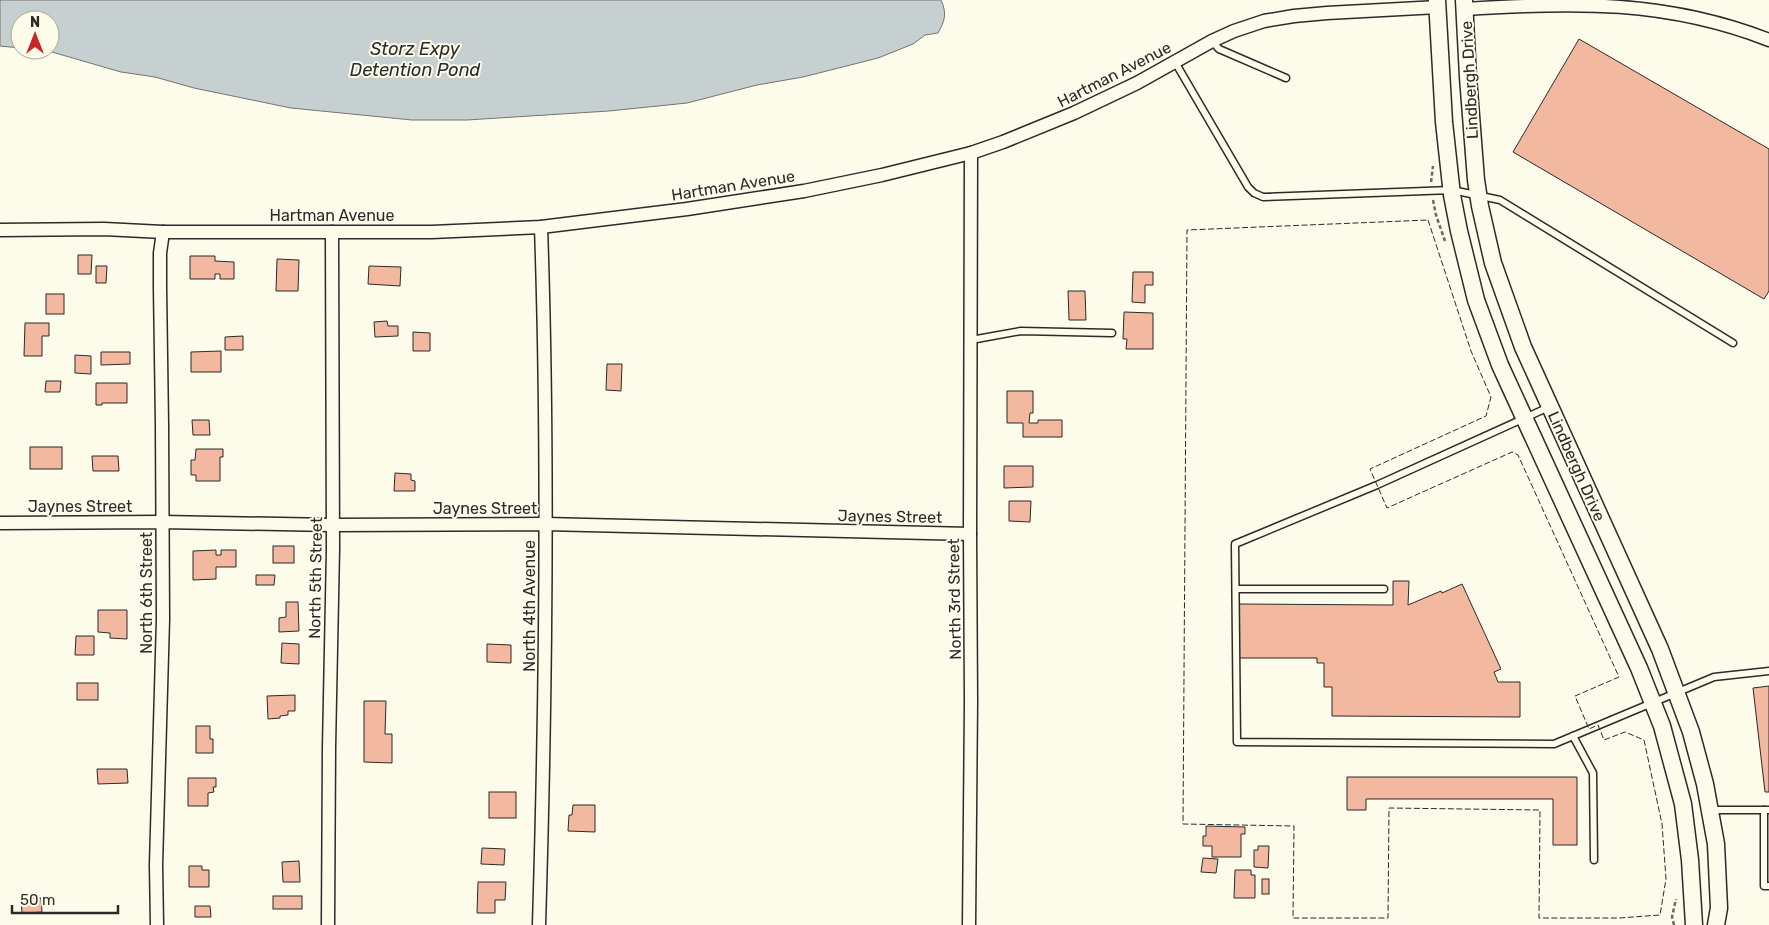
<svg xmlns="http://www.w3.org/2000/svg" width="1769" height="925" viewBox="0 0 1769 925" font-family="Rubik,sans-serif">
<style>
.water{fill:#c7d0d0;stroke:#74746e}
.building{fill:#f2b8a0;stroke:#2b2b2b}
.lines{fill:none;stroke-linecap:round;stroke-linejoin:round}
.service-casing{stroke:#2b2b2b;stroke-width:9}
.minor-casing{stroke:#2b2b2b;stroke-width:15}
.tertiary-casing{stroke:#2b2b2b;stroke-width:19}
.path{stroke:#6a6964;stroke-width:2.5;stroke-dasharray:4 2.5;stroke-linecap:butt}
.service{stroke:#fdfbea;stroke-width:6}
.minor{stroke:#fdfbea;stroke-width:12}
.tertiary{stroke:#fdfbea;stroke-width:16}
.fence{stroke:#2b2b2b;stroke-width:1;stroke-dasharray:6 2.5;stroke-linecap:butt}
.labels{text-anchor:middle;stroke-width:4;stroke-linejoin:round;paint-order:stroke}
.street-label{font-size:16px;fill:#2b2b2b;stroke:#fdfbea}
.water-label{font-size:18px;font-style:italic;fill:#2b2b2b;stroke:#fdfbea}
</style>
<rect width="100%" height="100%" fill="#fdfbea"/>
<path class="water" d="M0 0H941C947 13 945 21 938 33L925 35 913 44 878 58 803 77 757 85 687 103 609 111 467 120H412L291 108 194 88 155 77 121 72 45 50H50V20H20V48L0 46Z"/>
<g class="building">
<polygon points="1579,39 1769,149 1769,291 1764,299 1513,152"/>
<polygon points="78,255 92,255 91,274 78,274"/>
<polygon points="190,256 215,256 215,261 234,262 234,279 220,279 220,274 215,274 215,279 190,279"/>
<polygon points="277,259 299,260 298,291 276,291"/>
<polygon points="96,266 107,266 106,283 96,283"/>
<polygon points="369,266 401,267 400,286 368,284"/>
<polygon points="1133,272 1153,272 1153,285 1145,285 1145,303 1132,302"/>
<polygon points="1068,291 1085,291 1086,320 1069,320"/>
<rect x="46" y="294" width="18" height="20"/>
<polygon points="1124,312 1153,313 1153,349 1126,349 1127,339 1123,339"/>
<polygon points="387,321 388,326 398,326 398,336 375,337 374,322"/>
<polygon points="25,323 49,323 49,336 42,336 42,356 24,356"/>
<polygon points="413,332 430,333 430,351 413,351"/>
<polygon points="243,336 243,350 225,350 225,337"/>
<polygon points="221,351 221,372 191,372 191,352"/>
<polygon points="101,352 130,352 130,364 101,365"/>
<polygon points="75,355 91,356 91,374 75,373"/>
<polygon points="607,364 622,364 621,391 606,390"/>
<polygon points="46,381 61,381 60,392 45,392"/>
<polygon points="96,383 127,383 127,403 102,403 102,405 96,405"/>
<polygon points="1007,391 1033,391 1033,413 1030,413 1029,423 1038,423 1038,420 1062,420 1062,437 1023,437 1023,423 1007,423"/>
<polygon points="192,420 209,420 210,435 193,435"/>
<rect x="30" y="447" width="32" height="22"/>
<polygon points="196,449 223,449 223,457 220,457 220,481 196,481 196,475 191,475 191,460 195,460"/>
<polygon points="92,456 118,456 119,471 93,471"/>
<polygon points="1004,466 1033,466 1033,487 1004,488"/>
<polygon points="395,473 411,474 411,480 415,481 415,491 394,491"/>
<polygon points="1009,501 1031,501 1030,522 1009,521"/>
<rect x="273" y="546" width="21" height="17"/>
<polygon points="216,550 216,555 221,555 221,550 236,550 236,567 216,567 216,579 193,580 193,551"/>
<polygon points="256,575 275,575 274,585 256,585"/>
<polygon points="1393,581 1409,581 1408,605 1441,591 1442,593 1462,584 1501,669 1494,672 1498,682 1520,682 1520,717 1332,716 1332,687 1324,687 1324,663 1317,663 1317,658 1239,658 1239,604 1393,605"/>
<polygon points="286,602 298,602 299,631 279,632 279,618 286,617"/>
<polygon points="98,610 127,610 127,639 110,638 110,633 98,632"/>
<polygon points="76,636 94,636 94,655 75,655"/>
<polygon points="282,643 299,644 299,664 281,663"/>
<polygon points="487,644 511,645 511,663 487,662"/>
<rect x="77" y="683" width="21" height="17"/>
<polygon points="1769,686 1769,792 1765,792 1753,688"/>
<polygon points="295,695 295,711 288,711 288,715 280,716 280,718 268,719 267,696"/>
<polygon points="364,701 386,701 385,734 392,734 392,763 364,762"/>
<polygon points="196,726 210,726 210,739 213,739 213,753 196,753"/>
<polygon points="97,769 127,769 128,783 98,784"/>
<polygon points="1347,777 1577,777 1577,845 1553,845 1553,799 1366,799 1366,810 1347,810"/>
<polygon points="188,778 216,778 216,787 213,787 214,792 208,793 208,806 188,806"/>
<rect x="489" y="792" width="27" height="26"/>
<polygon points="573,805 595,805 595,832 568,831 569,815 572,815"/>
<polygon points="1206,826 1245,827 1245,834 1241,834 1241,857 1212,857 1212,846 1203,846 1203,836 1206,836"/>
<polygon points="1258,846 1269,846 1268,868 1254,867 1254,850 1258,850"/>
<polygon points="482,848 505,849 504,865 481,864"/>
<polygon points="1203,858 1218,859 1216,873 1201,872"/>
<polygon points="299,861 300,882 283,882 282,862"/>
<polygon points="189,866 202,866 202,870 209,870 209,887 189,887"/>
<polygon points="1235,870 1251,870 1251,875 1255,875 1255,898 1234,898"/>
<rect x="1262" y="879" width="7" height="15"/>
<polygon points="478,882 506,882 505,900 495,900 495,913 477,913"/>
<polygon points="33,896 37,896 38,898 41,898 42,912 22,913 21,900 33,899"/>
<rect x="273" y="896" width="29" height="13"/>
<polygon points="195,906 210,906 211,917 195,917"/>
</g>
<g class="lines">
<defs>
<g id="service">
<polyline points="1212,41 1219,49 1286,78"/>
<polyline points="1175,62 1248,187 1254,193 1263,197 1452,190 1500,200 1733,343"/>
<polyline points="971,340 1021,331 1112,333"/>
<polyline points="1549,407 1377,485 1235,544 1237,742 1554,744 1714,677 1769,671"/>
<polyline points="1236,589 1384,589"/>
<polyline points="1573,736 1593,773 1594,860"/>
<polyline points="1711,810 1769,810"/>
<polyline points="1764,810 1764,886 1769,886"/>
</g>
<g id="minor">
<path d="M1465 9C1574 2 1667 0 1769 40"/>
<polyline points="0,230 104,229 163,232 432,232 541,227 687,209 804,191 882,175 971,153 1003,142 1074,113 1137,83 1212,41 1234,31 1264,21 1294,16 1327,13 1438,7"/>
<polyline points="0,523 162,522 332,525 545,524 970,534"/>
<polyline points="157,925 156,865 163,619 162,425 160,287 160,253 163,232"/>
<polyline points="328,925 329,747 333,549 332,232"/>
<path d="M539 925C546 692 549 460 541 227"/>
<polyline points="969,925 971,702 970,534 971,153"/>
</g>
<g id="tertiary">
<polyline points="1437,0 1444,122 1452,195 1459,231 1476,300 1500,365 1639,668 1662,726 1683,804 1690,860 1694,925"/>
<polyline points="1464,0 1468,77 1476,180 1480,206 1493,263 1523,347 1660,649 1691,732 1705,784 1716,844 1719,908 1716,925"/>
</g>
</defs>
<use href="#service" class="service-casing"/>
<use href="#minor" class="minor-casing"/>
<use href="#tertiary" class="tertiary-casing"/>
<g class="path">
<polyline points="1431,182 1433,166"/>
<polyline points="1433,200 1436,215 1445,241"/>
<polyline points="1674,925 1672,917 1676,899"/>
</g>
<use href="#service" class="service"/>
<use href="#minor" class="minor"/>
<use href="#tertiary" class="tertiary"/>
<polygon class="fence" points="1428,220 1471,351 1491,397 1486,416 1370,469 1387,508 1512,452 1518,455 1619,677 1575,696 1589,729 1598,725 1604,740 1625,732 1644,740 1662,824 1666,879 1660,915 1619,918 1539,918 1540,810 1389,808 1388,918 1293,918 1294,826 1183,824 1187,230"/>
</g>
<g class="labels">
<g class="street-label">
<text transform="translate(1114 74) rotate(-27)" y="6">Hartman Avenue</text>
<text transform="translate(1469 80) rotate(-93)" y="6">Lindbergh Drive</text>
<text transform="translate(733 185) rotate(-9)" y="6">Hartman Avenue</text>
<text x="332" y="221">Hartman Avenue</text>
<text transform="translate(1577 466) rotate(66)" y="6">Lindbergh Drive</text>
<text x="80" y="512">Jaynes Street</text>
<text x="485" y="514">Jaynes Street</text>
<text transform="translate(890 516) rotate(1)" y="6">Jaynes Street</text>
<text transform="translate(315 578) rotate(-89)" y="6">North 5th Street</text>
<text transform="translate(146 593) rotate(-90)" y="6">North 6th Street</text>
<text transform="translate(954 599) rotate(-91)" y="6">North 3rd Street</text>
<text transform="translate(529 606) rotate(-90)" y="6">North 4th Avenue</text>
</g>
<g class="water-label">
<text x="415" y="55">Storz Expy<tspan x="415" dy="21">Detention Pond</tspan></text>
</g>
</g>
<g transform="translate(35 35)"><circle r="24" fill="#fdfbea" stroke="#a9a89e"/>
<path d="M0-4L9 19L0 12L-9 19Z" fill="#c62828"/>
<text y="-8" font-size="14" font-weight="bold" text-anchor="middle" fill="#2b2b2b">N</text>
</g>
<path d="M12 905v8h106v-8" fill="none" stroke="#2b2b2b" stroke-width="2.5"/>
<text x="20" y="905" font-size="15" fill="#2b2b2b" stroke="#fdfbea" stroke-width="4" paint-order="stroke">50 m</text>
</svg>
